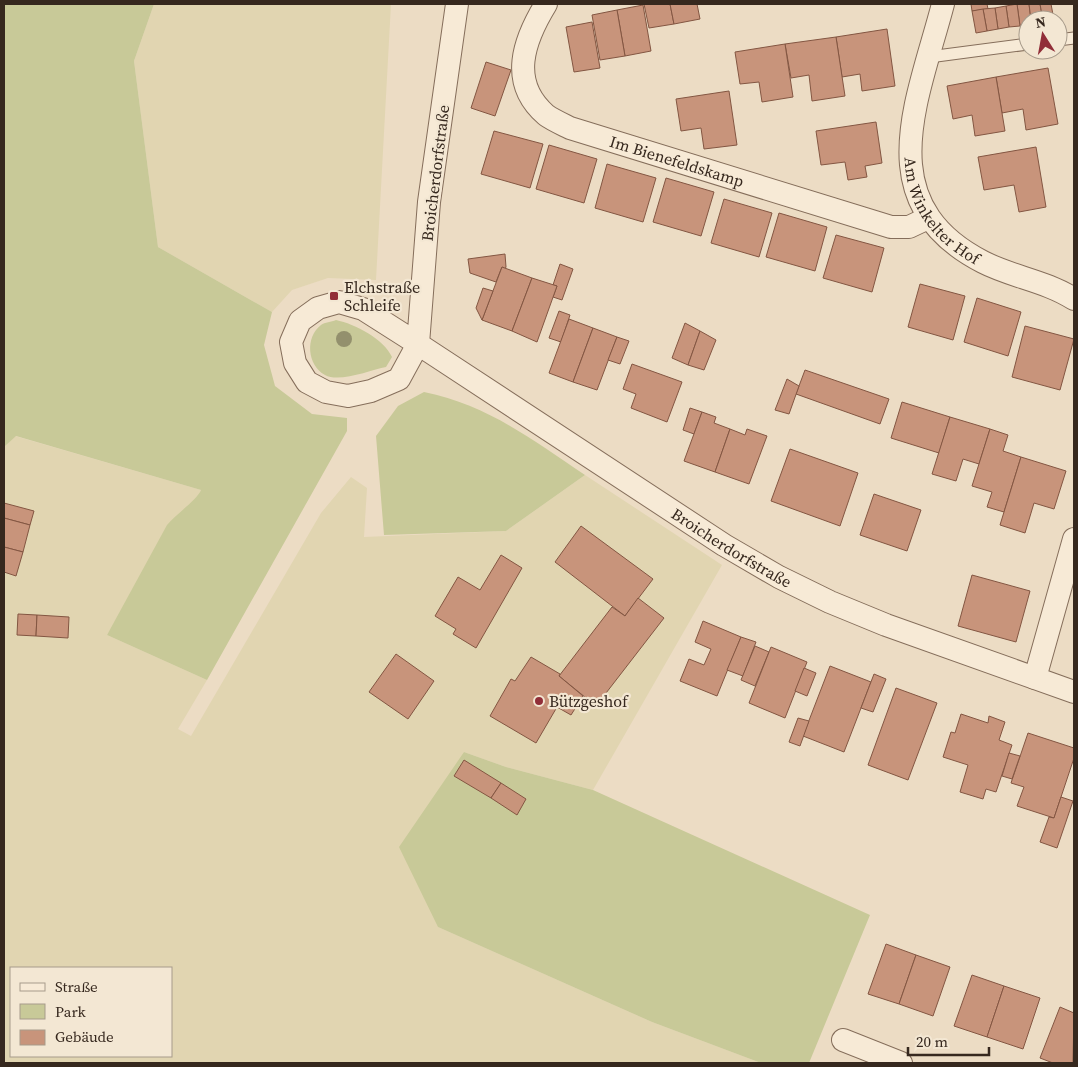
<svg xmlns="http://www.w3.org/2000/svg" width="1078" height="1067" viewBox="0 0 1078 1067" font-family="'Source Serif 4',serif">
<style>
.farmland{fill:#e1d5b1;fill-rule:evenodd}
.green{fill:#c8c998}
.building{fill:#c8947b;stroke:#835642}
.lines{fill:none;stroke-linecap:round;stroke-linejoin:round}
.lane-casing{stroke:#856e5b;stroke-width:13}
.street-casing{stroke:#856e5b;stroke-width:24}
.lane{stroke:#f7ead6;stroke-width:11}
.street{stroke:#f7ead6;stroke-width:22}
.tree{fill:#93906d}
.poi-dot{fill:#912e38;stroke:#f3e7d3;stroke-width:2}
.labels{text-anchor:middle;stroke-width:4.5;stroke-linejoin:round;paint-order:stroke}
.street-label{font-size:16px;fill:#36281e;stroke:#f3e7d3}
.poi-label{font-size:16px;fill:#36281e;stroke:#f3e7d3;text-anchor:start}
</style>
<rect width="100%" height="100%" fill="#ecdcc4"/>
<g class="farmland">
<polygon points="154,4 391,4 376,280 328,278 292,290 272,312 158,247 134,61"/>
<path d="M15 436 201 490 197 499 191 503 107 635 207 680 178 729 191 736 321 513 351 477 367 488 364 537 506 531 585 475 722 565 593 790 506 767 464 752 438 927 652 1022 761 1063H4V447ZM11 968H171V1056H11Z"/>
</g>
<g class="green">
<path d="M4 4H154L134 61 158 247 272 312 264 345 275 386 312 414 347 418V431L207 680 107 635 167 525C176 514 197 500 201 490L16 436 4 447Z"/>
<path d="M336 320C355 324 384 339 392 357L386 367C371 370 339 383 325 375 307 365 305 337 321 325 325 322 331 322 336 320Z"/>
<path d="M424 392C488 405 531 439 585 475L506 531 384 535 376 436 398 406Z"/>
<polygon points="464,752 506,767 593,790 870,915 809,1063 761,1063 652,1022 438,927 399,847"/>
</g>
<g class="building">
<polygon points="644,4 670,4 674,24 649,28"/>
<polygon points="670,4 697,4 700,19 674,24"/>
<polygon points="971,4 987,4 988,9 972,11"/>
<polygon points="1017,4 1029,4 1031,20 1028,20 1028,25 1020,26"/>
<polygon points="1017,4 1020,26 1009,27 1006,6"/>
<polygon points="1029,4 1040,4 1043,20 1031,20"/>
<polygon points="1040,4 1051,4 1054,20 1043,20"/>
<polygon points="643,5 651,51 625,56 617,10"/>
<polygon points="1006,6 1009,27 998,29 995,8"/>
<polygon points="995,8 998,29 987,31 983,9"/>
<polygon points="983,9 987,31 976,33 972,11"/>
<polygon points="617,10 625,56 600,60 592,15"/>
<polygon points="592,22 600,68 574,72 566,27"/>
<polygon points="887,29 895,86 862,91 860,74 842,77 836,37"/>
<polygon points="836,37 845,96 812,101 809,75 791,78 785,44"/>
<polygon points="785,44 793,97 762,102 759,82 740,84 735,52"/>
<polygon points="486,62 511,70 495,116 471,108"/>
<polygon points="1048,68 1058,124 1026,130 1023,109 1002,113 996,77"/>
<polygon points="996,77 1005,131 975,136 972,115 953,119 947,86"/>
<polygon points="729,91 737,145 704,149 701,128 681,131 676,99"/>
<polygon points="876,122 882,163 865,166 867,177 848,180 845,162 821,165 816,131"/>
<polygon points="494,131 543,144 530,188 481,174"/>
<polygon points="549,145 597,159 584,203 536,189"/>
<polygon points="1036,147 1046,207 1019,212 1014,185 984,190 978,157"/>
<polygon points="607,164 656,178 643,222 595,208"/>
<polygon points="666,178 714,192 701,236 653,222"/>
<polygon points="724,199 772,213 759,257 711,243"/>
<polygon points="779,213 827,227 815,271 766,257"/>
<polygon points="836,235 884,248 872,292 823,278"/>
<polygon points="505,254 506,267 505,269 502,267 496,282 470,273 468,259"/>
<polygon points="560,264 573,269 562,300 553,297 557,286 553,285"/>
<polygon points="502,267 532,278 512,331 482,320"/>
<polygon points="532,278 557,286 537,342 512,331"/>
<polygon points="920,284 965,296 953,340 908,327"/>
<polygon points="383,286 388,290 385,294 380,291"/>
<polygon points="483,288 493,291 482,320 476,308"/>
<polygon points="977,298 1021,312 1008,356 964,342"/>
<polygon points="559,311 570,315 561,342 549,338"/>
<polygon points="569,319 593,328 573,382 549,373"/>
<polygon points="685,323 700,331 688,365 672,358"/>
<polygon points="1025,326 1074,339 1060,390 1012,377"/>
<polygon points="593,328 617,337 597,390 573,382"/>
<polygon points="700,331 716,340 704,370 688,365"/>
<polygon points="617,337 629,341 620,364 608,360"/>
<polygon points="632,364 682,382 667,422 631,408 636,394 623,389"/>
<polygon points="805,370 889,399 880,424 796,394"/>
<polygon points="787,379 799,386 789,414 775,410"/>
<polygon points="902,402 950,417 939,453 891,438"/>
<polygon points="690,408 702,412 694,434 683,430"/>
<polygon points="702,412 716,417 714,423 730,429 715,472 684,461"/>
<polygon points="950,417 990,429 979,464 963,459 956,481 932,474"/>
<polygon points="730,429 745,435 747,429 767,436 749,484 715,472"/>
<polygon points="990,429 1008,435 1003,451 1021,457 1004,512 987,507 992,492 972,486"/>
<polygon points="790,449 858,473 840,526 771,501"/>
<polygon points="1021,457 1066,471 1054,509 1034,503 1025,533 1000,525"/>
<polygon points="874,494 921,510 907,551 860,535"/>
<polygon points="4,503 34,511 30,525 4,518"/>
<polygon points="4,518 30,525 23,552 4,547"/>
<polygon points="581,526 653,579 625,616 555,562"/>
<polygon points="4,547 23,552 16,576 4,572"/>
<polygon points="501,555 522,568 476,648 453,634 456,629 435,616 458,577 480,590"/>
<polygon points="972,575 1030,591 1016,642 958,626"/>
<polygon points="638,598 664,618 596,706 559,676 612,607 625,616"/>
<polygon points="18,614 37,615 36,636 17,635"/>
<polygon points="37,615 69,617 68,638 36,636"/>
<polygon points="703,621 741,637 717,696 680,681 689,659 704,665 711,649 695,642"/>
<polygon points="741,637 756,642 743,676 727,670"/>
<polygon points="755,646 769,652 755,686 741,680"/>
<polygon points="771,647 807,662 785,718 749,703"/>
<polygon points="396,654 434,681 408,719 369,692"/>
<polygon points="531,657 560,674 559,676 583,696 571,715 557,707 536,743 490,716 511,679 515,681"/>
<polygon points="830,666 871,682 844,752 803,736"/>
<polygon points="804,668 816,673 807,696 795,691"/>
<polygon points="874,674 886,679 873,712 861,708"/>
<polygon points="896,688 937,703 908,780 868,765"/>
<polygon points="961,714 988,723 989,716 1005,722 999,740 1012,745 996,792 986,789 983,799 960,792 968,765 943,757 951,732 955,733"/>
<polygon points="798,718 809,721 800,746 789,742"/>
<polygon points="1028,733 1074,748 1074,758 1054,818 1017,806 1024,787 1011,783"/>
<polygon points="1009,753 1020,756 1012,779 1002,776"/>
<polygon points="464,760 501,783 491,798 454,776"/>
<polygon points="501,783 526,799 517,815 491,798"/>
<polygon points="1061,797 1073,801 1057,848 1040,842 1049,817 1054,818"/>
<polygon points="886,944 916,955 899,1004 868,994"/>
<polygon points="916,955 950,967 933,1016 899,1004"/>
<polygon points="972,975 1004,986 987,1037 954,1026"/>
<polygon points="1004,986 1040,998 1023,1049 987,1037"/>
<polygon points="1060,1007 1074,1013 1073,1063 1053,1063 1040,1058"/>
</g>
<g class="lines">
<defs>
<g id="lane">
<polyline points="1058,40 1074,38"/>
<polyline points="929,57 1028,44"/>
</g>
<g id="street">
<path id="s1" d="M457 4 429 202 418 344 399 379 371 391 348 396 326 392 307 382 295 363 291 342 300 321 318 308 339 302 363 309 418 344 724 545 779 577 830 602 886 625 1074 692"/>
<path id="s2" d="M546 4C524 40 508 82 546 115 553 120 562 124 570 128L891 227H909L928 218"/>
<path id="s3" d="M943 4C918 100 868 203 983 262 1012 277 1046 281 1074 299"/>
<polyline points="1035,678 1074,539"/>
<polyline points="843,1040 901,1063"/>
</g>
</defs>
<use href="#lane" class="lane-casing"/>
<use href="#street" class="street-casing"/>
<use href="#lane" class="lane"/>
<use href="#street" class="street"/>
</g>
<circle class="tree" cx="344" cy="339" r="8"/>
<g class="poi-dot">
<rect x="329" y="291" width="10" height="10" rx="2.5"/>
<circle cx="539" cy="701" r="5"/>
</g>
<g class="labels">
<g class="street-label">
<text dy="6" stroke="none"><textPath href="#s2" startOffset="262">Im Bienefeldskamp</textPath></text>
<text transform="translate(435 173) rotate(-83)" y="6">Broicherdorfstraße</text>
<text dy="6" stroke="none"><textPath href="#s3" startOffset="222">Am Winkelter Hof</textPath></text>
<text dy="6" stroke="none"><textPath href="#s1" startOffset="1055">Broicherdorfstraße</textPath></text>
</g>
<g class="poi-label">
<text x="344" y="293">Elchstraße<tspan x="344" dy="18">Schleife</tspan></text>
<text x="549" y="707">Bützgeshof</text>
</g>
</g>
<rect width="1078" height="1067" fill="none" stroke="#36281e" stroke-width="10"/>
<rect x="10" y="967" width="162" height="90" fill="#f3e7d3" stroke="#a79b8b"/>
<rect x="20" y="983" width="25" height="8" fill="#f7ead6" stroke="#a79b8b"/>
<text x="55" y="992" font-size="15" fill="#36281e">Straße</text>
<rect x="20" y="1004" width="25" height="15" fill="#c8c998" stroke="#a79b8b"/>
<text x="55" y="1017" font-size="15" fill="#36281e">Park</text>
<rect x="20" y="1030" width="25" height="15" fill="#c8947b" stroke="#a79b8b"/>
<text x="55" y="1042" font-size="15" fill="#36281e">Gebäude</text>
<g transform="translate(1043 35) rotate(349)"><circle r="24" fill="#f3e7d3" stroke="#a79b8b"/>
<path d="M0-4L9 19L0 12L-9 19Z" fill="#912e38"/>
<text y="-8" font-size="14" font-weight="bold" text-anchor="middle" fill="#36281e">N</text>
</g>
<path d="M908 1047v8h81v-8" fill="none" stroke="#36281e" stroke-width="2.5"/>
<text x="916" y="1047" font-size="15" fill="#36281e" stroke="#f3e7d3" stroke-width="4" paint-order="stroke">20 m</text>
</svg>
